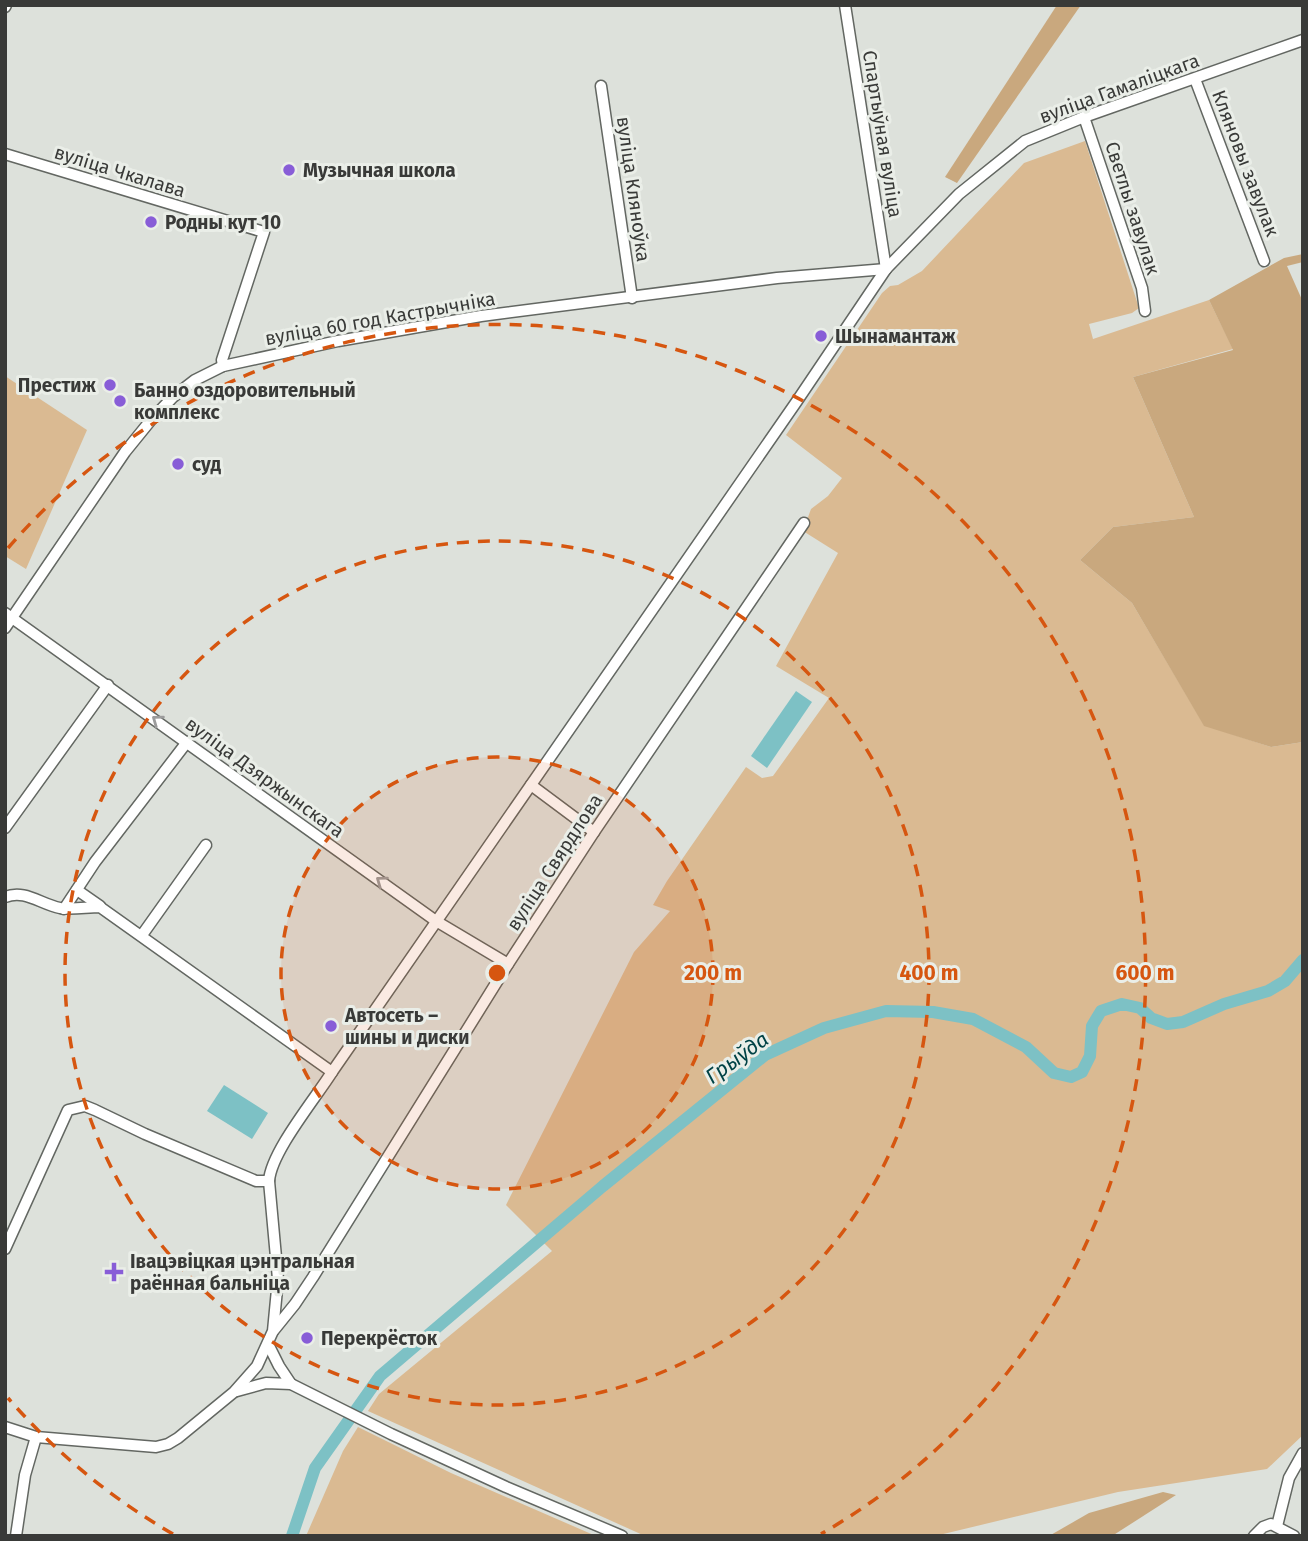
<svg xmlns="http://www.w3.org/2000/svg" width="1308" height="1541" viewBox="0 0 1308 1541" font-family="'Fira Sans',sans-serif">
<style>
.green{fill:#daba92}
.forest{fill:#c9a87e}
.water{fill:#7dc1c5}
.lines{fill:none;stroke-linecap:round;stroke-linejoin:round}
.river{stroke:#7dc1c5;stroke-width:12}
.minor-casing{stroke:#636762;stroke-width:13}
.minor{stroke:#fff;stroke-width:10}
.oneway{stroke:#9c9c9c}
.ring{fill:none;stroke:#d65610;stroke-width:3.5;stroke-dasharray:12 9}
.poi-dot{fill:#885dd7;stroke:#eaeee8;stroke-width:2.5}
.labels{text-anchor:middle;stroke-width:6;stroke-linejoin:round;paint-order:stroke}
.street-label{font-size:19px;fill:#393a38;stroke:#eaeee8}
.poi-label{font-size:19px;font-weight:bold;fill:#393a38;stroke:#eaeee8;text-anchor:start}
.water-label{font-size:21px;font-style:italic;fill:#004245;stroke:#eaeee8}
.centre{fill:#d65610;stroke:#eaeee8;stroke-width:3.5}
.ring-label{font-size:21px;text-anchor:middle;font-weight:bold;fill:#d65610;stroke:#eaeee8;stroke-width:6;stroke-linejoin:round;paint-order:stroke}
</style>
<rect width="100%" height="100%" fill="#dde1db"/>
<g class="green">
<polygon points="1085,141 1139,308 1132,313 1089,324 1093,339 1209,300 1233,349 1133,377 1194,517 1113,527 1080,560 1132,603 1204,725 1271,747 1303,742 1303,1435 1267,1469 1118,1492 935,1536 645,1536 368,1411 379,1394 552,1251 506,1205 634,952 670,911 653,905 667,881 746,767 762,778 773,776 829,698 776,666 838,553 803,531 811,509 828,496 842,478 786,435 882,293 890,286 898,285 922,271 1024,163"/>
<polygon points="5,376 87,430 26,569 5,556"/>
<polygon points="358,1427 451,1473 596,1536 306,1536 343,1451"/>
</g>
<g class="forest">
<polygon points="1057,5 1081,5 957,183 945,177"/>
<polygon points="1303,254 1303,262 1287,266 1303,302 1303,742 1271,747 1204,726 1132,603 1080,560 1113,527 1194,517 1133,377 1233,350 1209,300 1284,258"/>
<polygon points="1163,1492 1176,1495 1112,1536 1049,1536 1089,1513"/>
</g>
<g class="water">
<polygon points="796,691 812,702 767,768 751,756"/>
<polygon points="224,1085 268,1113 252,1139 207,1111"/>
</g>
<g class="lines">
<polyline class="river" points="292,1536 315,1468 380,1376 603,1186 765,1055 824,1028 886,1011 933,1012 973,1019 1026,1047 1054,1073 1071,1077 1082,1072 1090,1056 1092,1026 1101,1011 1122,1004 1140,1008 1151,1018 1167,1024 1183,1022 1224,1004 1268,991 1285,981 1303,960"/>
<defs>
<g id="minor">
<polyline points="845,5 886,269"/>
<polyline points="5,7 6,5"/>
<polyline points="1195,79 1264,261"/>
<polyline points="601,86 632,298"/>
<polyline points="1084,117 1142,288 1145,311"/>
<polyline points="5,154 264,232 222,360 223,366"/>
<polyline points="5,613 436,921 508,964"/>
<polyline points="5,628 125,452 151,420 173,397 195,380 223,366 338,341 481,316 777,278 886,269"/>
<polyline points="531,785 594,832"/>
<polyline points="5,828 108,685"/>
<polyline points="77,890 100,906"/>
<path d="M5 897C25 889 40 904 60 908 73 910 87 907 100 907L332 1072"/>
<polyline points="64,909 95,862 187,742"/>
<polyline points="142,935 206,845"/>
<polyline points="5,1249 68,1110 85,1106 95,1110 145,1134 256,1181 269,1181"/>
<polyline points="274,1330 295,1304 313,1277 508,964 594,832 804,523"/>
<polyline points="268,1344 279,1366 291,1384"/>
<polyline points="237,1391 266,1383 291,1384 391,1434 506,1487 622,1536"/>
<path d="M5 1427 36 1437 156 1447 168 1444 178 1438 234 1392 257 1366 273 1331 278 1279 269 1181C271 1152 315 1099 332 1072L797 401 886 269 959 194 1025 141 1084 117 1303 40"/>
<polyline points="1277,1526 1289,1478 1303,1453"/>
<polyline points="16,1536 25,1475 36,1437"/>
<polyline points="1254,1536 1263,1527 1271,1524 1294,1536"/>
</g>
</defs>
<use href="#minor" class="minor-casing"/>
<use href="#minor" class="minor"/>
</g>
<defs><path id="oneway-chevron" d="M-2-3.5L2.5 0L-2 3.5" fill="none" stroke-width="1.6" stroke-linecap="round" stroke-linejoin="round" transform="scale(1.75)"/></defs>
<g class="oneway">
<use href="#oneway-chevron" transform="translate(157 720) rotate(-144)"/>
<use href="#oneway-chevron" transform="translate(381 881) rotate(-144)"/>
</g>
<circle cx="497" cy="973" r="216" fill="#d65610" fill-opacity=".12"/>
<g class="ring">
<circle cx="497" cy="973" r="216"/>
<circle cx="497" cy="973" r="432"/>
<path d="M173 1534A648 648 0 0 1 8 1398M8 548A648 648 0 1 1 821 1534"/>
</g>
<g class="poi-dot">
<circle cx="289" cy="170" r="7"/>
<circle cx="151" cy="222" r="7"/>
<circle cx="821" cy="336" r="7"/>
<circle cx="110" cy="385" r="7"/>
<circle cx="120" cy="401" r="7"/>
<circle cx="178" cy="464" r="7"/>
<circle cx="331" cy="1026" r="7"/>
<path d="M110.5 1261.5h7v7h7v7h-7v7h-7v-7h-7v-7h7z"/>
<circle cx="307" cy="1338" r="7"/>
</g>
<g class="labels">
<g class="street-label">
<text transform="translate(1119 88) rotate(-20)" y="7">вуліца Гамаліцкага</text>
<text transform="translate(883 134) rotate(81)" y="7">Спартыўная вуліца</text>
<text transform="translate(1246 163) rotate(69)" y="7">Кляновы завулак</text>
<text transform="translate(120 171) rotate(17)" y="7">вуліца Чкалава</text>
<text transform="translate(634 189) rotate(82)" y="7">вуліца Кляноўка</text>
<text transform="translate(1133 208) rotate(72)" y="7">Светлы завулак</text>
<text transform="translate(380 318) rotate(-10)" y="7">вуліца 60 год Кастрычніка</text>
<text transform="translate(265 777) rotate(36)" y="7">вуліца Дзяржынскага</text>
<text transform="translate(554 862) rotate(-57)" y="7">вуліца Свярдлова</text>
</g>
<g class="poi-label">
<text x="303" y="177">Музычная школа</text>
<text x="165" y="229">Родны кут 10</text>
<text x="835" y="343">Шынамантаж</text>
<text x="96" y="392" text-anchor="end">Престиж</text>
<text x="134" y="397">Банно оздоровительный<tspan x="134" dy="22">комплекс</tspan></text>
<text x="192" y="471">суд</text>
<text x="345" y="1022">Автосеть –<tspan x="345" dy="22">шины и диски</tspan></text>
<text x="130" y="1268">Івацэвіцкая цэнтральная<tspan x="130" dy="22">раённая бальніца</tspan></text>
<text x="321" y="1345">Перекрёсток</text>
</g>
<g class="water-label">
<text transform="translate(737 1058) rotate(-36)" y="7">Грыўда</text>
</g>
</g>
<circle cx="497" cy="973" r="10" class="centre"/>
<g class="ring-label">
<text x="713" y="980">200 m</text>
<text x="929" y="980">400 m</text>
<text x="1145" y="980">600 m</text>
</g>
<rect width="1308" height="1541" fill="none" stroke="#393a38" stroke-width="14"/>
</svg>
